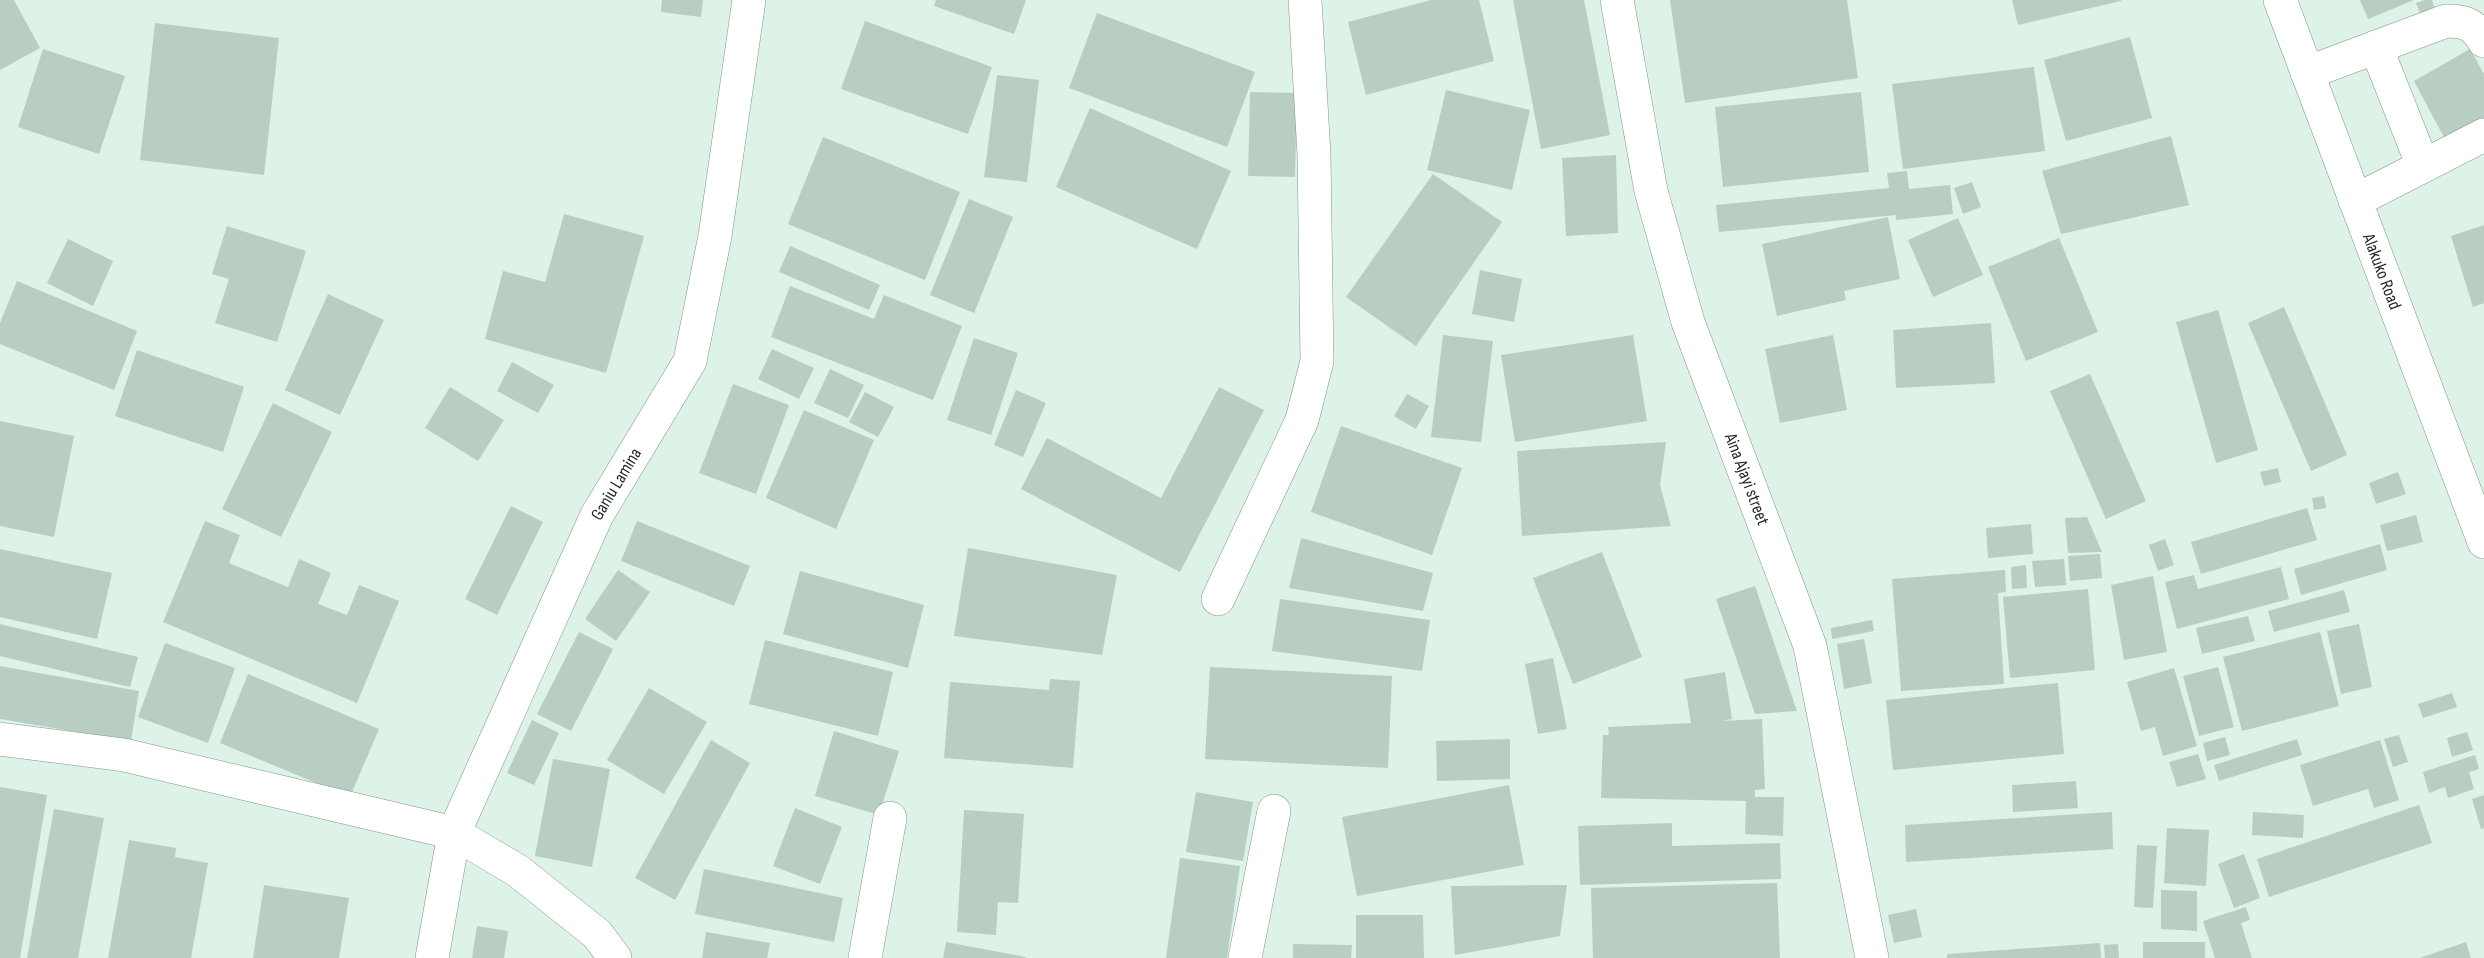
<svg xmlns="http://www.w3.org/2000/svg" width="2484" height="958" viewBox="0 0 2484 958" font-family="'Sofia Sans Condensed',sans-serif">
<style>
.building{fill:#b9cec3}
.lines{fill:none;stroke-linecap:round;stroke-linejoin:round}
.minor-casing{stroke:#81958a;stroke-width:34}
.major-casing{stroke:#81958a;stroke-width:34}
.minor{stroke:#fff;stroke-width:33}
.major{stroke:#fff;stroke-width:33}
.labels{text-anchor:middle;stroke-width:4.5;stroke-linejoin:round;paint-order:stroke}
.street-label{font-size:18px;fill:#222b26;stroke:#ddf3e7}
</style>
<rect width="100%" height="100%" fill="#ddf3e7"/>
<g class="building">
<polygon points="0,0 14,0 40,48 0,70"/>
<polygon points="662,0 703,0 701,17 661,12"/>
<polygon points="936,0 1026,0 1014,34 934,6"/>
<polygon points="1431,0 1479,0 1494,61 1366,95 1348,22"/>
<polygon points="1513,0 1584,0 1610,135 1541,149"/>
<polygon points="1670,0 1847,0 1858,78 1685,103"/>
<polygon points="2012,0 2121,0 2121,1 2018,25"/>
<polygon points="2360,0 2414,0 2368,19"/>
<polygon points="2424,0 2432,0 2437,15 2423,21 2416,3"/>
<polygon points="1097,13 1255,72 1227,147 1069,88"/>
<polygon points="865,21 992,67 968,134 841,89"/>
<polygon points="155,23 279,38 264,175 140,160"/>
<polygon points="2130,37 2152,118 2066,141 2044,60"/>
<polygon points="43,49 125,76 99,154 18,127"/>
<polygon points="2470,49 2484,74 2484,119 2446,141 2414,81"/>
<polygon points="2034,67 2045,151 1903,169 1892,84"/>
<polygon points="997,75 1039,80 1027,182 984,177"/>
<polygon points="1446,90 1530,110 1512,190 1427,170"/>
<polygon points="1250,92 1297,93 1295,177 1248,176"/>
<polygon points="1861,92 1869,172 1723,187 1715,107"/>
<polygon points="1090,108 1231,171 1197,249 1056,187"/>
<polygon points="2171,136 2189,205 2061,234 2042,171"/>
<polygon points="823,137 960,192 925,280 788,224"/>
<polygon points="1616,155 1618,233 1566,236 1562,158"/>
<polygon points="1907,171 1909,189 1950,185 1953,214 1896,220 1896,215 1719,232 1716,205 1889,188 1887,173"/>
<polygon points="1433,174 1502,222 1416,346 1346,297"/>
<polygon points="1972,182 1981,207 1963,214 1954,188"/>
<polygon points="969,199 1013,217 974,313 930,295"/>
<polygon points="564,214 644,236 606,373 485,339 503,271 545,282"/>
<polygon points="1888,217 1900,279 1844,291 1846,300 1777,316 1762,244"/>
<polygon points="1958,218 1983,275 1933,297 1908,240"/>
<polygon points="2484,225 2484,303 2473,307 2451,236"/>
<polygon points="227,226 306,251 277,342 215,323 229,279 212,274"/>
<polygon points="2059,238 2098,332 2026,361 1988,267"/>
<polygon points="68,239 113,261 93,306 47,283"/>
<polygon points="790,246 880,285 869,310 779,272"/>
<polygon points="1480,270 1522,279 1514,322 1472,314"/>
<polygon points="17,281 137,331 114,390 0,344 0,323"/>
<polygon points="790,286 874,319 884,295 962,326 933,400 771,337"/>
<polygon points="328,294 384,320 340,415 285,390"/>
<polygon points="2284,307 2347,455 2311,471 2248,323"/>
<polygon points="2218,310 2258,450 2216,463 2176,322"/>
<polygon points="1991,323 1995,383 1896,388 1893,330"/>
<polygon points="1443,335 1493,341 1481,442 1431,437"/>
<polygon points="1633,335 1647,421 1515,442 1501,355"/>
<polygon points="1833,335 1847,410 1780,423 1765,349"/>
<polygon points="974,338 1018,353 991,435 947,420"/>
<polygon points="772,349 814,368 799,399 758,379"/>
<polygon points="137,350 244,387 223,452 115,416"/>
<polygon points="512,362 554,385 538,413 497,391"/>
<polygon points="830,369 864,385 848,418 814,403"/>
<polygon points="2090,374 2146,501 2106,519 2050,391"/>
<polygon points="733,384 789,405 756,494 699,473"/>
<polygon points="450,387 504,420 478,461 425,428"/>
<polygon points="1219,387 1264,410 1180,572 1021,489 1047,438 1161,498"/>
<polygon points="1016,390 1046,403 1023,457 994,445"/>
<polygon points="865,392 894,407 878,437 849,422"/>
<polygon points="1407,394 1429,406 1416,429 1394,416"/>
<polygon points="273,403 332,432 281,537 222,509"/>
<polygon points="804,410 874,440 836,529 766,498"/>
<polygon points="0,421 74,436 54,537 0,526"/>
<polygon points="1341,426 1462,468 1432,555 1311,512"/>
<polygon points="1666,442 1660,485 1671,526 1522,536 1517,451"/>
<polygon points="2278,468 2281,482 2264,486 2260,472"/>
<polygon points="2398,472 2406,494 2376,504 2369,483"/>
<polygon points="2324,496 2326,508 2314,510 2312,498"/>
<polygon points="511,506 543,522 497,615 465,599"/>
<polygon points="2307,508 2317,540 2201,574 2191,542"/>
<polygon points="2416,515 2423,542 2387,551 2380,525"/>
<polygon points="2087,517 2102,552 2068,553 2065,518"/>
<polygon points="205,521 240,535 229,563 288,587 299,559 331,573 318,604 347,615 359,585 399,601 357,703 163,622"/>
<polygon points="637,521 750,566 734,606 621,561"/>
<polygon points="2031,524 2033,554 1988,558 1986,528"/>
<polygon points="1301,538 1433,573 1423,611 1289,588"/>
<polygon points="2165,539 2174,565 2158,571 2149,545"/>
<polygon points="2380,544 2387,570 2301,595 2294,569"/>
<polygon points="968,548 1117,575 1102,655 954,636"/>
<polygon points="0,549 112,573 97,639 0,617"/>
<polygon points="1602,552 1642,657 1573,684 1533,578"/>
<polygon points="2100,554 2102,578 2070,581 2068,556"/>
<polygon points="2064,559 2066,585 2035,587 2032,561"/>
<polygon points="2026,565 2027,588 2012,589 2011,567"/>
<polygon points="2281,567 2289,599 2177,629 2165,582 2194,575 2198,589"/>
<polygon points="618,570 650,592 616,641 585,619"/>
<polygon points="2005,570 2006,592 1998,593 2004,684 1901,691 1892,579"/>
<polygon points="800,571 924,605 908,668 783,634"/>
<polygon points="2153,576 2167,652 2124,660 2111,585"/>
<polygon points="1755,586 1797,711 1755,714 1716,599"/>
<polygon points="2088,589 2095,670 2010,678 2003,597"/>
<polygon points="2344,590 2350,612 2274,632 2268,611"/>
<polygon points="1280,599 1430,620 1422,671 1272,651"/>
<polygon points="2248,616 2255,641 2202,654 2196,628"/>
<polygon points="1872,620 1874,631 1832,639 1831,628"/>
<polygon points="0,624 138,657 130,687 0,656"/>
<polygon points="2359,624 2372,687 2341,694 2327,631"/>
<polygon points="579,632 613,649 571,731 537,714"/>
<polygon points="2320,632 2339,706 2242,731 2223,657"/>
<polygon points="1864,639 1872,683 1844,689 1837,644"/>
<polygon points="765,640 893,672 878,736 749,704"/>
<polygon points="165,643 235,668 208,743 138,717"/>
<polygon points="1553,658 1567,729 1538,734 1525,664"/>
<polygon points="0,666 139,691 131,741 0,719"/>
<polygon points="1210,667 1392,676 1388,768 1205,759"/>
<polygon points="2218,667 2234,727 2199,736 2183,676"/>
<polygon points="2174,668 2197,746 2163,756 2155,727 2141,731 2127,682"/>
<polygon points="1725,672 1732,719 1722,721 1762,719 1765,789 1755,790 1755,797 1784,797 1783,836 1745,834 1746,801 1601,798 1603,735 1609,735 1608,727 1691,723 1684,679"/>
<polygon points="248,674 379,729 350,797 220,743"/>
<polygon points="1050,679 1080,681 1073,768 944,758 950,682 1049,690"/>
<polygon points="2058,683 2064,754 1893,770 1886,700"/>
<polygon points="649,688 707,722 664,794 607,760"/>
<polygon points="2452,693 2457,707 2423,718 2418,704"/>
<polygon points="532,720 559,733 534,785 507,773"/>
<polygon points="834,731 899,751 879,815 815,796"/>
<polygon points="2467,732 2473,750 2452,757 2447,738"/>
<polygon points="2399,735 2408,762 2393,767 2384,739"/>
<polygon points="2225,737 2230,755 2207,761 2203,743"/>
<polygon points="1510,739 1510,779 1437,781 1436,741"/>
<polygon points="2297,739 2302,755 2219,781 2214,765"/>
<polygon points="711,740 750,763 675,900 635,878"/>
<polygon points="2380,740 2399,800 2374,808 2368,789 2313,806 2300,765"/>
<polygon points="2198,754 2206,779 2177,787 2169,762"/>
<polygon points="2475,755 2479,769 2469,772 2474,789 2448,798 2445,787 2429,793 2423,772"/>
<polygon points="553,759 610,769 592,867 535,856"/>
<polygon points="2076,781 2078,808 2013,812 2012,785"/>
<polygon points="1509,785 1524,865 1357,896 1342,817"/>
<polygon points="0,787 47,795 20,958 0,958"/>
<polygon points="1196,792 1253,802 1243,861 1186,852"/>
<polygon points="2484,795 2484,828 2481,829 2472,799"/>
<polygon points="2419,805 2432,843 2269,897 2257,859"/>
<polygon points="795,808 842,827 820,884 773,866"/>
<polygon points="54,809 104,818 78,958 27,958"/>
<polygon points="964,810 1024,814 1018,903 998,902 996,935 957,932"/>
<polygon points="2112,812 2113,849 1906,862 1905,825"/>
<polygon points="2253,812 2304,815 2303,838 2252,835"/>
<polygon points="1672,823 1672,846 1780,843 1781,879 1580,885 1578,826"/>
<polygon points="2167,828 2209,830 2206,886 2164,883"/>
<polygon points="129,840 176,848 175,857 208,863 191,958 108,958"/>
<polygon points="2137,845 2157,846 2153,908 2134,907"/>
<polygon points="2244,854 2260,898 2234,908 2218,864"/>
<polygon points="1180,858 1240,866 1227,958 1166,958"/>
<polygon points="704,869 843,898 834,942 695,914"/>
<polygon points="1777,883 1780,958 1593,958 1591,888"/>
<polygon points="264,885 349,898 339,958 253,958"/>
<polygon points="1567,885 1560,936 1455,955 1451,886"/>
<polygon points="2161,890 2197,891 2197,931 2161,929"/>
<polygon points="2246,907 2250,920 2241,923 2252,958 2215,958 2203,921"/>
<polygon points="1916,909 1922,937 1894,943 1888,915"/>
<polygon points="1356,915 1423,915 1424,958 1356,958"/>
<polygon points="477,926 508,931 504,958 472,958"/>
<polygon points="706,932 770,943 767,958 702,958"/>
<polygon points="946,942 1026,957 1026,958 943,958"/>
<rect x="2143" y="942" width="62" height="16"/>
<polygon points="2466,942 2471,958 2420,958"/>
<polygon points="2100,943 2101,958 1947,958 1947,954"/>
<polygon points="1293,944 1352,945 1351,958 1293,958"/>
<polygon points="2118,944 2119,958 2105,958 2104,945"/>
</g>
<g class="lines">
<defs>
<g id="minor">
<path id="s1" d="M1617 0 1651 191 1688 322 1810 646 1872 958"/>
<polyline points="2376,47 2423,166"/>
<path d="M2307 73 2446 21C2466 21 2473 24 2484 41"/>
<polyline points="2355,201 2484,135"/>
<polyline points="1218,599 1302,420 1317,361 1314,155 1305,0"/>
<polyline points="0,739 124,755 454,833 518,871 597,934 615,958"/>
<path id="s2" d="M432 958 454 833 597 515 690 361 715 236 749 0"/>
<polyline points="865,958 890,818"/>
<polyline points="1245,958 1274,811"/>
</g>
<g id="major">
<path id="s3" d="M2280 0 2484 542"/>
</g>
</defs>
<use href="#minor" class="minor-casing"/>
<use href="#major" class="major-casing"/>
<use href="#minor" class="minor"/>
<use href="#major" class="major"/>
</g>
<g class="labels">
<g class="street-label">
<text dy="6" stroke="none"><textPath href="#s3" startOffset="290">Alakuko Road</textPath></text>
<text dy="6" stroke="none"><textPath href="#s1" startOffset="498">Aina Ajayi street</textPath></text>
<text dy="6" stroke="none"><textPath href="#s2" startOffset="512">Ganiu Lamina</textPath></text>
</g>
</g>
</svg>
